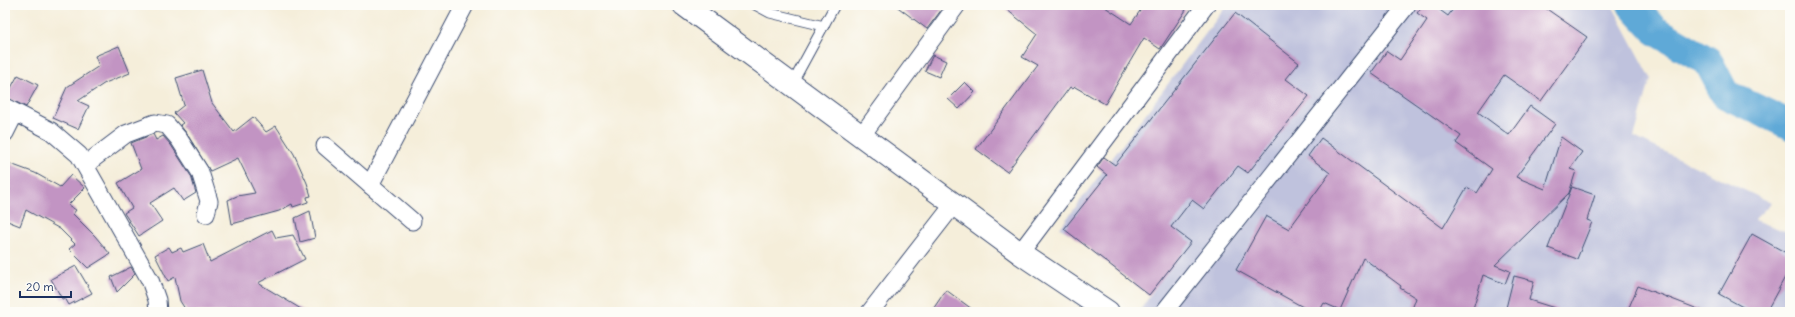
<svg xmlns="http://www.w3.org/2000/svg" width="1795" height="317" viewBox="0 0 1795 317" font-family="Delius,sans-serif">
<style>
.industrial{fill:#bfc2dd}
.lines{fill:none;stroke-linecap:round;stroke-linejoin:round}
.river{stroke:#5fa9d7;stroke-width:30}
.building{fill:#c294c3}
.lane-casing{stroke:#3c4c71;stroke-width:11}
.street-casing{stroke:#3c4c71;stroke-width:19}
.secondary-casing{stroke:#3c4c71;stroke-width:24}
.lane{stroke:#fff;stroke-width:9}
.street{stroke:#fff;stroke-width:17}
.secondary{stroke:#fff;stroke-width:22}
</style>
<rect width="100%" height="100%" fill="#fdfcf7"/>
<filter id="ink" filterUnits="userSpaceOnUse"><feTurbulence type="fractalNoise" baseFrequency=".025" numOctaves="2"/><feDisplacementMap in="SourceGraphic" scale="8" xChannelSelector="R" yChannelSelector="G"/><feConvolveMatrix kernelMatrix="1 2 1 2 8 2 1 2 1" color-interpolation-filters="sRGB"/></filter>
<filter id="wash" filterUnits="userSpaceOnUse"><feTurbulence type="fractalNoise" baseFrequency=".012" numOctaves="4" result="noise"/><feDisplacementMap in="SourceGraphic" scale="16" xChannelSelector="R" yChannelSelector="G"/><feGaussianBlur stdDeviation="0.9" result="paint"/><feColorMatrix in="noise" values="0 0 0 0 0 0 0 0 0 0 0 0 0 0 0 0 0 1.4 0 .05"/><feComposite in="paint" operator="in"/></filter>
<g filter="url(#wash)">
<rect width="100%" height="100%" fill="#f5eeda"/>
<polygon class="industrial" points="1227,5 1612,5 1651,78 1634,137 1771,203 1754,220 1790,233 1790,312 1139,312 1157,285 1060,228"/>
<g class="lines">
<polyline class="river" points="1632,5 1655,30 1708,61 1725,94 1790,125"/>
</g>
<g id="blocks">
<g class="building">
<polygon points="895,5 945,5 927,29"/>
<polygon points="1001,5 1102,5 1131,24 1144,5 1178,5 1186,10 1160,49 1144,38 1105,104 1075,87 1073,89 1070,87 1007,172 976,149 1038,66 1022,57 1037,34"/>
<polygon points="1423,5 1433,5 1448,16 1456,5 1541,5 1587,37 1541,101 1504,75 1478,112 1509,135 1530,106 1555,124 1516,177 1545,189 1561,137 1582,152 1570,169 1576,171 1569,193 1495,265 1510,271 1505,284 1483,275 1472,312 1411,312 1416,298 1400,288 1401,286 1363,258 1340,310 1324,303 1319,312 1312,312 1236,270 1266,216 1289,229 1330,173 1308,156 1321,138 1443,228 1467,187 1477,193 1492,169 1456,143 1461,136 1371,73 1387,51 1400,60 1427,20 1417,13"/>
<polygon points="1235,13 1299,63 1286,79 1309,96 1248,173 1238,166 1204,209 1192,200 1171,227 1191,242 1149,295 1064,229 1107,175 1097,167 1104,157 1115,165"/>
<polygon points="119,46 130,73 105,83 78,101 89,106 78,129 53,118 67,87 99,66 95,56"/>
<polygon points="933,55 946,61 939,77 925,71"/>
<polygon points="202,70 212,103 234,132 253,117 266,132 276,126 294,154 307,183 311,196 307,197 308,202 293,207 292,204 279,211 232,224 228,200 237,196 255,193 238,158 210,171 187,134 180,125 183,123 174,113 184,105 176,78"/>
<polygon points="18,75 38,85 26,107 6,97"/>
<polygon points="965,82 975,92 959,109 948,99"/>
<polygon points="153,134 156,140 163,136 171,145 191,176 196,193 183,201 174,188 150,203 162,221 139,236 124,213 132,208 118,183 141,169 131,143"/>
<polygon points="5,162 35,173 60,187 71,175 85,188 68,205 76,210 73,214 95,236 110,254 88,268 69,249 75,244 60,229 26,210 20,226 5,220 5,202 10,189 5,187"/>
<polygon points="1572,187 1595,195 1587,220 1592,222 1577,259 1548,248"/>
<polygon points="310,211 315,238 300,242 295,218"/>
<polygon points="272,230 276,238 293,235 305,259 258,283 306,312 187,312 180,301 175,277 168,281 155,255 169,247 172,252 181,248 183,252 203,244 210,262"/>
<polygon points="1752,234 1790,255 1790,268 1766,312 1752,312 1719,294"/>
<polygon points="76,266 92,293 69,305 65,298 62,299 51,279"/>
<polygon points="131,267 135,274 117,292 111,277"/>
<polygon points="1514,276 1534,281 1529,300 1558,309 1558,312 1505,312"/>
<polygon points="1638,286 1703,311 1703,312 1627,312"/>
<polygon points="946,290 976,312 931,312"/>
</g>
</g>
</g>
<g filter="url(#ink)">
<use href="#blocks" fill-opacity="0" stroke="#3c4c71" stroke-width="1"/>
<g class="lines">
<defs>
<g id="lane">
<polyline points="755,5 770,13 824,26"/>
<polyline points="792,84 835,5"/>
</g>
<g id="street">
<polyline points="5,107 51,131 79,155 150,280 157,300 158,312"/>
<polyline points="5,133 15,113"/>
<polyline points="862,135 957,5"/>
<polyline points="325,146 412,221"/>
<polyline points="85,165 126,134 155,123 167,125 179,139 200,172 209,201 206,214"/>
<polyline points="370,185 465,5"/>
<polyline points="1020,253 1206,5"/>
<polyline points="870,312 954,204"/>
<polyline points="1164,312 1407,5"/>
</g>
<polyline id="secondary" points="684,5 1020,253 1108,312"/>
</defs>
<use href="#lane" class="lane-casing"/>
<use href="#street" class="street-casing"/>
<use href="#secondary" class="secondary-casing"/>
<use href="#lane" class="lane"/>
<use href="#street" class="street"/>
<use href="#secondary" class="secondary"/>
</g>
</g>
<rect width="1795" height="317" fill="none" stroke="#fdfcf7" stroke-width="20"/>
<path d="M20 291v6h51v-6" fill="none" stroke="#1b2f5e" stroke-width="2"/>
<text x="26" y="291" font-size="12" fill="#1b2f5e" stroke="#fdfcf7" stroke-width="3" paint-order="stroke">20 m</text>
</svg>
